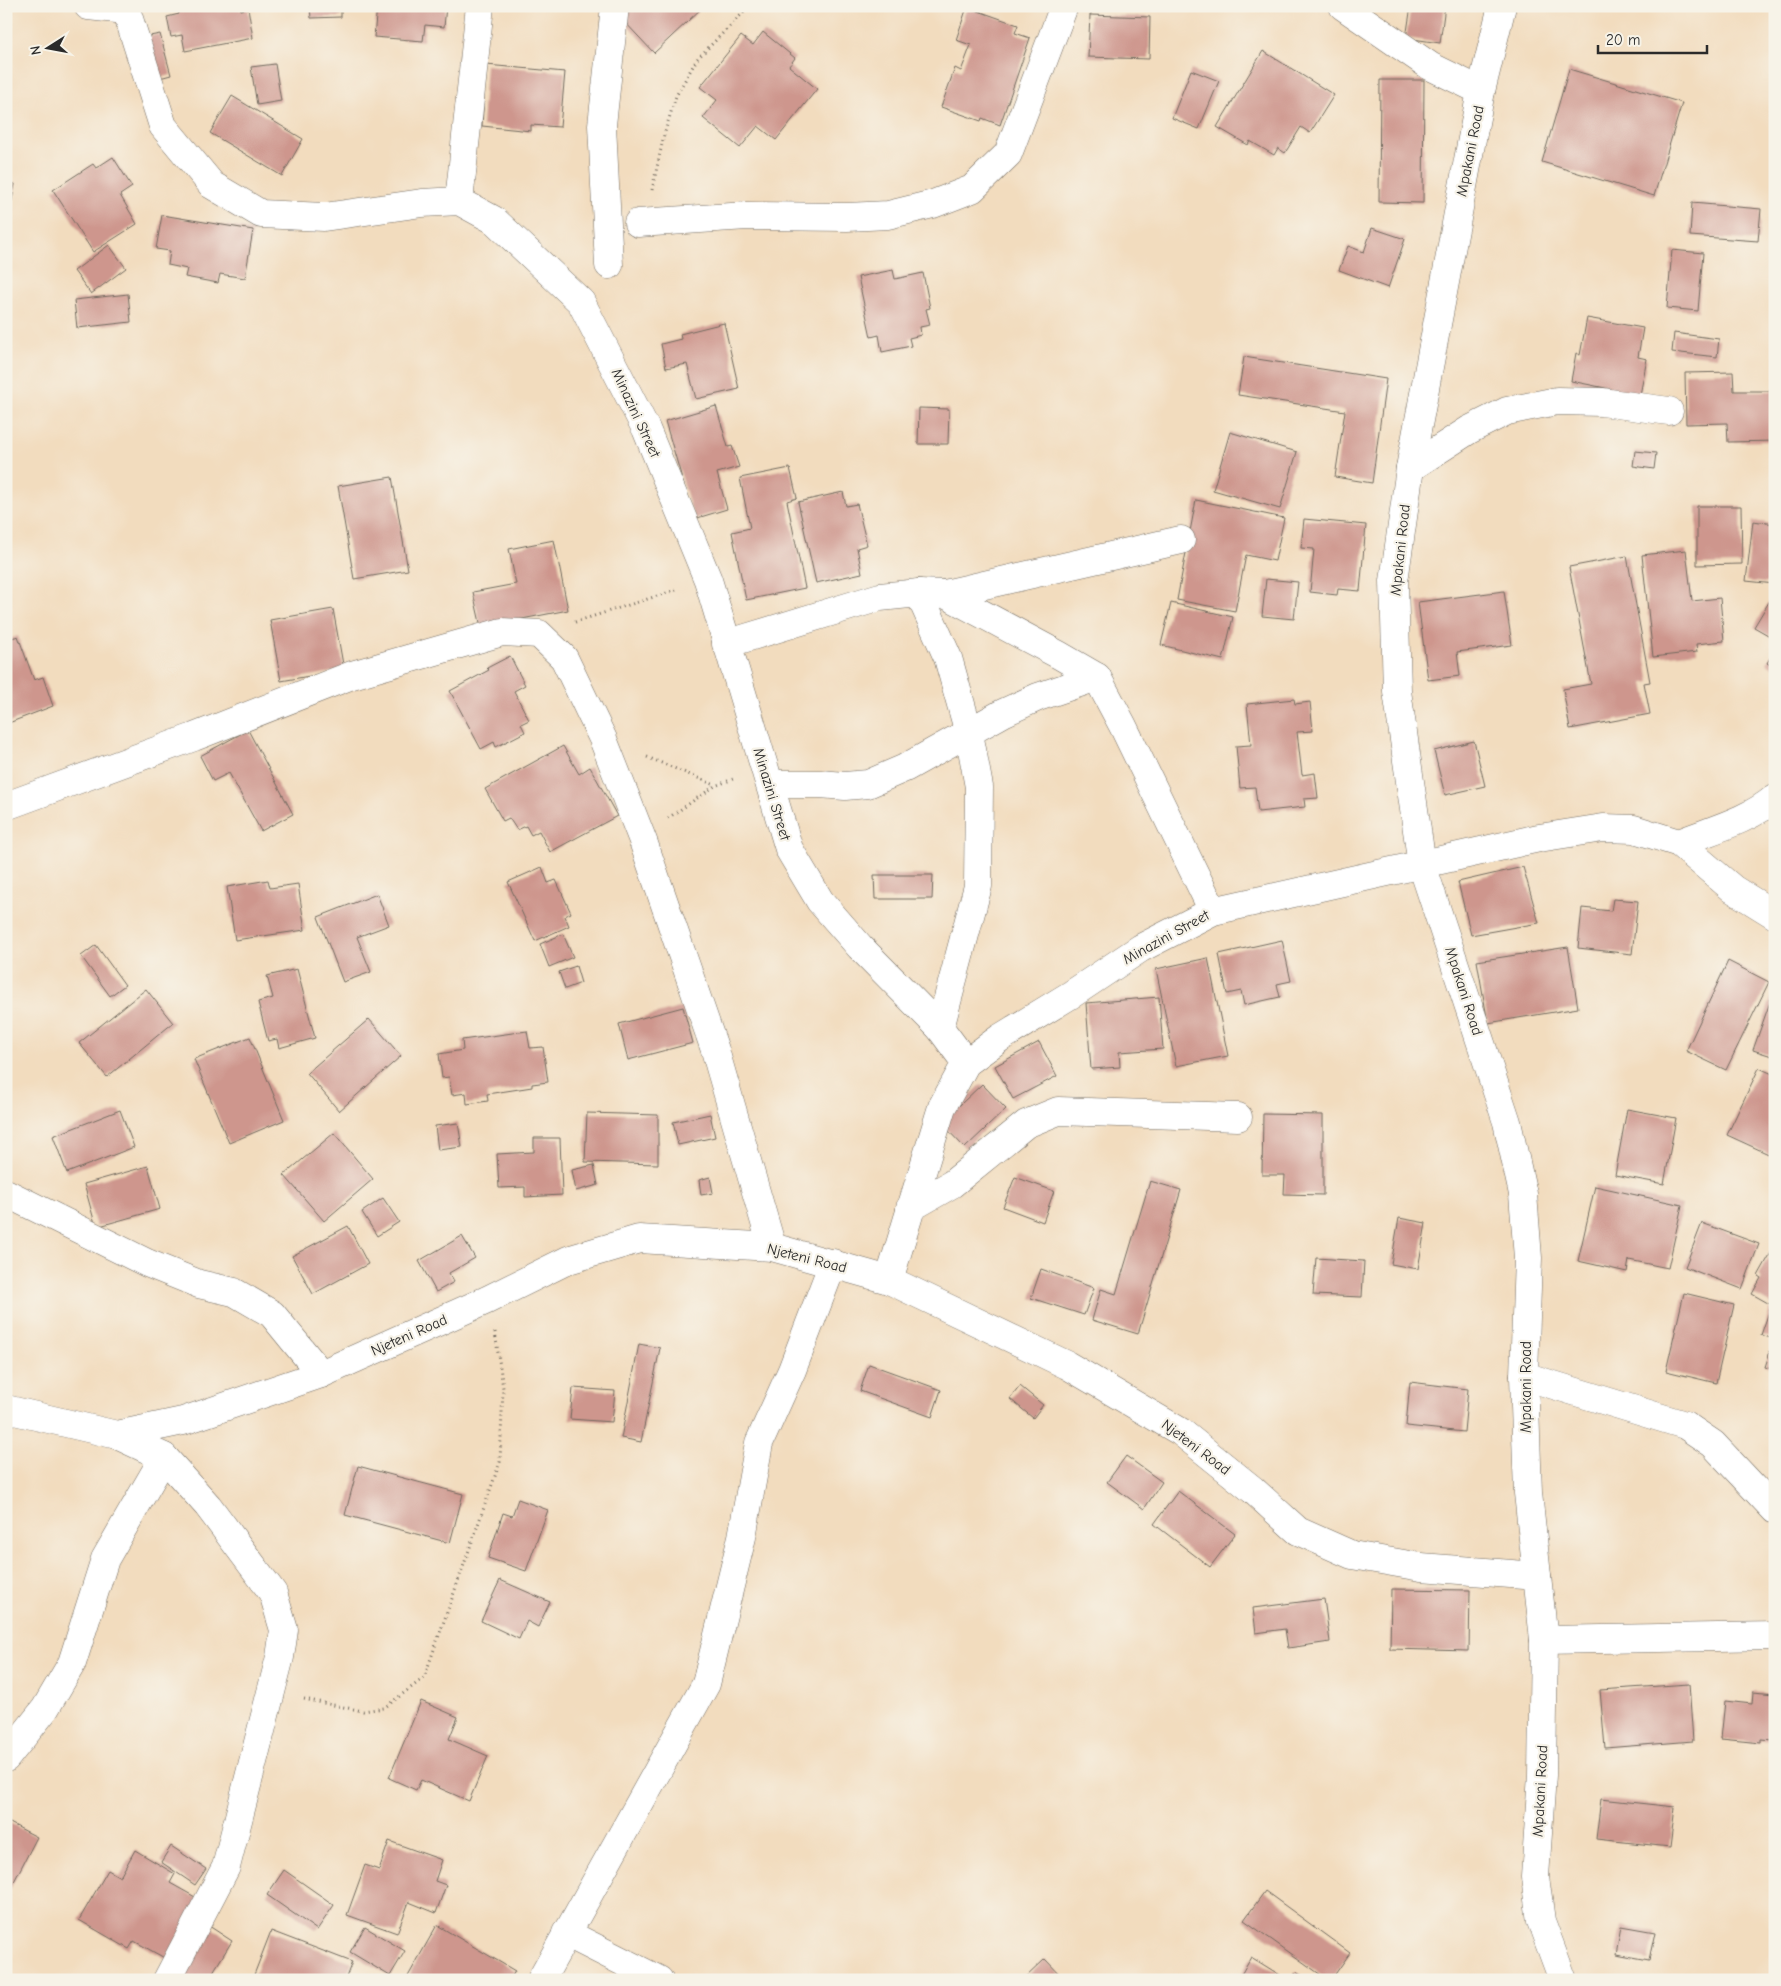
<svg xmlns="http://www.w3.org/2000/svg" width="1781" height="1986" viewBox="0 0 1781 1986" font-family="'Comic Neue',sans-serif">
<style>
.building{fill:#ce968d}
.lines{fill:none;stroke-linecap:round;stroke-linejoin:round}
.minor-casing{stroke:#71695e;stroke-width:29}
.path{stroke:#71695e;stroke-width:3;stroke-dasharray:1 4;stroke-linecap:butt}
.minor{stroke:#fff;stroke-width:28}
.labels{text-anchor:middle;stroke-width:4.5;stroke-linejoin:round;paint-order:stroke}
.street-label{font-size:15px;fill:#2b2b2b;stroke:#f7f3e8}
</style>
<rect width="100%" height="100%" fill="#f7f3e8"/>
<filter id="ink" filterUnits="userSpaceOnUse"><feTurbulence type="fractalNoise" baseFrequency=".02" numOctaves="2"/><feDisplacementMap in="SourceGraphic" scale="10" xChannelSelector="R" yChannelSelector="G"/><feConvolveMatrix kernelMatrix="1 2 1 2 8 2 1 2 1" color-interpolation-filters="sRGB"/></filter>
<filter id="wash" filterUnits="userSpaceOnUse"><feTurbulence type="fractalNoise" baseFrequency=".0096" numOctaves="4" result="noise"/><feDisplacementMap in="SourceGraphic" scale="20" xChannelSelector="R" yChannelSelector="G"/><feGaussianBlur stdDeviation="1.12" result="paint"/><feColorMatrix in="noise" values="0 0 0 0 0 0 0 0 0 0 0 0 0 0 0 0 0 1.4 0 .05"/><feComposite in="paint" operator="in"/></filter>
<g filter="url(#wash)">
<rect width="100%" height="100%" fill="#f2dcbe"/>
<g id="blocks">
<g class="building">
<polygon points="177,6 240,6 241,10 248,8 253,38 185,51 182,35 171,37 167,17 179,14"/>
<polygon points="310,6 341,6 341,17 311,18"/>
<polygon points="377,6 446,6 444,27 425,25 423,41 374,37"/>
<polygon points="636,6 704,6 654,53 622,19"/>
<polygon points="1411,6 1445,6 1440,43 1406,38"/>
<polygon points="967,7 1018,25 1015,33 1030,38 1000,125 982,118 981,121 941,107 955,68 961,71 971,45 956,40"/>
<polygon points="1090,15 1150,17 1149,59 1088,57"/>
<polygon points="763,32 795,58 789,66 817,89 776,140 758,126 740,148 703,118 717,100 700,87 741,36 753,45"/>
<polygon points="160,34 171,75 156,79 145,37"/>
<polygon points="1263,51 1334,95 1310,133 1301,127 1285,153 1278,148 1274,155 1250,141 1248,145 1217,127"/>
<polygon points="275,64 281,101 257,105 251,67"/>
<polygon points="486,65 565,72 560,127 531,125 531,131 482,126"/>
<polygon points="1569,69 1682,103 1654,196 1542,162"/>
<polygon points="1191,70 1219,81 1199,129 1172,118"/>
<polygon points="1380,80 1424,80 1423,203 1379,202"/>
<polygon points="232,96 303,139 282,176 210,133"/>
<polygon points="113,157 132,187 120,195 137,224 93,252 53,190 93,164 96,168"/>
<polygon points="6,182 15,184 7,226 6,226"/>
<polygon points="1692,203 1761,209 1758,241 1690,236"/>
<polygon points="162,215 253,230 245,278 220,274 218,283 185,277 187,269 168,265 170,251 156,249"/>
<polygon points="1372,228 1405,239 1388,288 1339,270 1348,246 1364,252"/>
<polygon points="109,245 126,268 91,294 74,271"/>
<polygon points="1672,250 1703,253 1698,311 1667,308"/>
<polygon points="893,270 895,279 923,273 930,308 926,309 930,325 920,327 921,335 909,338 911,346 882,352 879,335 871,337 858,277"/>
<polygon points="128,294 131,322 77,328 74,300"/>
<polygon points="1587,318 1643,328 1638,357 1647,359 1640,395 1571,381 1576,353 1580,355"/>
<polygon points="724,323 739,389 696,399 687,364 666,368 661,344 681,339 680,334"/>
<polygon points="1674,333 1719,339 1717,357 1672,352"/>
<polygon points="1244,357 1386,379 1372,483 1335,477 1345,411 1238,395"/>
<polygon points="1733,372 1734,391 1775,391 1775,441 1728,442 1727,423 1686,424 1685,373"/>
<polygon points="716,406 728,447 732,446 739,467 717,473 727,509 694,519 665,421"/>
<polygon points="919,408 949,409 948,444 918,444"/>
<polygon points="1230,432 1297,452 1280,509 1213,490"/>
<polygon points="1635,451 1656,453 1654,469 1633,466"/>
<polygon points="790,468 797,498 787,501 805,588 746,600 732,532 750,528 740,478"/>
<polygon points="392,477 408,570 354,579 338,486"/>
<polygon points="843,492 846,506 857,504 867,545 857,548 862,573 816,583 798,502"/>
<polygon points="1196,500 1284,518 1275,561 1246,555 1235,611 1177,600"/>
<polygon points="1697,506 1741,506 1742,564 1697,565"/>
<polygon points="1304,519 1366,525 1360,591 1338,589 1337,595 1310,592 1314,549 1301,548"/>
<polygon points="1753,521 1775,524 1775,584 1746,581"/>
<polygon points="554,540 568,610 481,627 473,592 516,584 509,549"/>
<polygon points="1686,550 1692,601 1720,598 1724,641 1696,644 1697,652 1653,657 1642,555"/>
<polygon points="1627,556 1650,682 1644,683 1650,714 1570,729 1563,689 1591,684 1569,567"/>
<polygon points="1266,579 1298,582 1294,619 1262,616"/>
<polygon points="1504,591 1512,645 1457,652 1460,676 1428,680 1418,602"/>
<polygon points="1772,597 1775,599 1775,639 1754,627"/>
<polygon points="1171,603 1233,617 1223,660 1161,645"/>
<polygon points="333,609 344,670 281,681 270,620"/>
<polygon points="18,636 34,680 43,677 53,706 6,724 6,640"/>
<polygon points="1775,650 1775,668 1767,663"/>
<polygon points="510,656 525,685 514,691 529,720 521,724 525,732 496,747 494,742 481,749 450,691 489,670 487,668"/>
<polygon points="1294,699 1295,704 1310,702 1313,731 1297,732 1302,775 1315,773 1318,798 1304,799 1305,807 1258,812 1255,787 1240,788 1236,746 1251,745 1247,704"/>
<polygon points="248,730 293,814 261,831 229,773 213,781 200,756"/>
<polygon points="1474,741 1485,786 1445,795 1434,751"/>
<polygon points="563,746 579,774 590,767 617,816 550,852 539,831 531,835 526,826 517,830 509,818 503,821 485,789"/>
<polygon points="542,867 548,883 556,880 571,913 565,916 569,926 535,941 508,882"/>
<polygon points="1523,867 1539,923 1471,935 1458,882"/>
<polygon points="874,875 933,875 932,899 875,899"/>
<polygon points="268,880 270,888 298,884 305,930 235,940 227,887"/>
<polygon points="377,894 389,925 357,937 371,972 343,982 318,917"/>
<polygon points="1613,899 1638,901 1632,954 1578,948 1582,908 1611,911"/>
<polygon points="563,934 573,957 549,967 540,944"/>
<polygon points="1282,940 1291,981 1277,984 1280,997 1244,1005 1241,991 1227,994 1219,954"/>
<polygon points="96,945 125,985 110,996 81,956"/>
<polygon points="1568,947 1578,1008 1488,1023 1477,961"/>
<polygon points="1208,958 1228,1056 1176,1066 1156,969"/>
<polygon points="1728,961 1769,982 1726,1070 1686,1051"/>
<polygon points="576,966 581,983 565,989 559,972"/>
<polygon points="297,969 315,1038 279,1048 277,1039 268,1041 258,1002 273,998 267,976"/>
<polygon points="1775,988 1775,1057 1753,1050"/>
<polygon points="146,989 173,1023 107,1077 79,1043"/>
<polygon points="1159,997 1163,1049 1119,1052 1120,1067 1091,1069 1086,1003"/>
<polygon points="683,1007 693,1043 628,1060 619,1024"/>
<polygon points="369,1019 401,1056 339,1111 307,1073"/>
<polygon points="527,1031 530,1048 543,1047 548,1082 532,1084 532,1087 487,1094 488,1101 467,1104 466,1093 452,1095 449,1077 442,1078 439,1054 463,1050 462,1040"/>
<polygon points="250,1037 284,1120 229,1143 194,1059"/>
<polygon points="1039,1042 1057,1076 1013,1099 995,1066"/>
<polygon points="1759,1068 1775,1075 1775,1157 1727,1135"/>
<polygon points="982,1084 1006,1109 965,1148 941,1123"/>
<polygon points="1627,1109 1676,1118 1664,1184 1615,1175"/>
<polygon points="120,1110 134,1147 67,1173 53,1136"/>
<polygon points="587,1113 658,1115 658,1164 585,1162"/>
<polygon points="710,1114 715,1137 678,1145 673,1122"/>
<polygon points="1263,1114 1323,1115 1323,1195 1284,1194 1285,1175 1262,1175"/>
<polygon points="458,1123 462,1147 438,1150 435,1126"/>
<polygon points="334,1133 373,1179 324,1221 284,1175"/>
<polygon points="534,1138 560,1138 562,1195 525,1197 525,1187 499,1188 497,1154 534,1152"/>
<polygon points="594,1165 598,1185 576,1191 572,1170"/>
<polygon points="148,1166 160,1209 96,1227 84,1184"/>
<polygon points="710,1177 713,1193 701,1195 699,1180"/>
<polygon points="1015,1177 1054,1191 1043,1222 1003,1207"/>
<polygon points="1150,1181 1181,1190 1138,1334 1092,1320 1101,1289 1116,1294"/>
<polygon points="1595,1186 1682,1205 1668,1268 1629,1260 1627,1272 1578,1261"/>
<polygon points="383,1198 399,1222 377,1236 362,1212"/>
<polygon points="1399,1218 1426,1223 1418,1269 1391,1264"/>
<polygon points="1702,1223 1759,1244 1742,1289 1685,1267"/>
<polygon points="348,1226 368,1264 313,1294 292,1256"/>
<polygon points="462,1236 475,1258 449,1273 454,1282 436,1292 419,1261"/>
<polygon points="1772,1251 1775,1253 1775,1307 1752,1294 1761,1278 1758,1276"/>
<polygon points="1316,1258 1364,1261 1362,1297 1313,1295"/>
<polygon points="1041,1269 1094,1288 1084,1315 1031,1298"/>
<polygon points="1684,1293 1734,1305 1716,1383 1666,1371"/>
<polygon points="1770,1309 1775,1311 1775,1370 1765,1367 1774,1339 1761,1335"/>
<polygon points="639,1344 660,1348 641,1442 621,1438"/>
<polygon points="869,1364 941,1390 932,1417 860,1391"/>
<polygon points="1410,1382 1468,1389 1464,1432 1406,1426"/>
<polygon points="1020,1386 1043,1405 1033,1418 1010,1399"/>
<polygon points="573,1388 615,1391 612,1422 570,1419"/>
<polygon points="1126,1456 1162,1482 1144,1509 1107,1482"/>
<polygon points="358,1466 463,1494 450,1543 345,1515"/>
<polygon points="1178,1491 1235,1534 1210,1567 1154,1524"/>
<polygon points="518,1499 548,1510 526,1571 488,1558 503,1513 512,1516"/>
<polygon points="500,1580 550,1602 538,1627 527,1621 519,1639 481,1621"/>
<polygon points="1391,1589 1470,1590 1469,1651 1390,1649"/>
<polygon points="1324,1599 1330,1642 1288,1648 1285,1629 1256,1633 1253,1608"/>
<polygon points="1689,1684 1693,1741 1605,1748 1600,1690"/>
<polygon points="1753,1692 1775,1694 1775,1741 1761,1740 1761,1743 1721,1739 1725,1701 1752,1704"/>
<polygon points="421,1701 458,1717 449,1739 488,1756 469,1801 421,1780 416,1790 389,1778"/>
<polygon points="1601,1799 1675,1807 1670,1847 1596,1839"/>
<polygon points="6,1821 37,1837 6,1897"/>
<polygon points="389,1841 442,1860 435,1881 446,1885 436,1913 409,1902 397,1933 347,1915 365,1865 379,1870"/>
<polygon points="171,1846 206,1869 195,1885 161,1862"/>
<polygon points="135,1850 175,1874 170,1883 204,1902 170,1961 134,1941 129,1949 79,1920 108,1870 120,1877"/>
<polygon points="284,1870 334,1905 317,1930 267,1895"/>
<polygon points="1265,1891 1350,1953 1331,1980 1328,1980 1244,1920"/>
<polygon points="206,1924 232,1941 208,1980 172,1980"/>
<polygon points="437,1925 515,1971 510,1980 406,1980"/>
<polygon points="1621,1926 1655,1932 1649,1960 1616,1954"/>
<polygon points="365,1927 405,1951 390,1976 350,1952"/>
<polygon points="271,1931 352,1962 345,1980 252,1980"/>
<polygon points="1251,1957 1288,1980 1238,1980"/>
<polygon points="1045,1959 1065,1980 1023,1980"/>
<polygon points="1296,1972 1309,1980 1292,1980"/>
</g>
</g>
</g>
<g filter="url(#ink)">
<use href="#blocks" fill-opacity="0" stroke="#71695e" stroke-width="1"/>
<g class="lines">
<defs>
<g id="minor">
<polyline points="88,6 126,10"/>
<polyline points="125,6 163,126 212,185 261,214 324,217 422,203 459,201 494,220 581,302 646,429 708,580 789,849 820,901 860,947 940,1028 966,1063"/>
<polyline points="1343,6 1430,66 1481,91"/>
<polyline points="1502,6 1481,91 1410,468 1394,581 1397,691 1422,865 1507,1122 1523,1194 1528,1258 1524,1376 1528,1493 1544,1640 1542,1775 1535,1877 1541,1921 1563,1980"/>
<polyline points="459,201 480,6"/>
<polyline points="638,223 747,216 847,217 888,215 933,204 972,189 1008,154 1064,6"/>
<polyline points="609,265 602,125 615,6"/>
<polyline points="1410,468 1469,430 1507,411 1557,401 1602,402 1669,411"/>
<polyline points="919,593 948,658 969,733 979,787 978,886 940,1028"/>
<polyline points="945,594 1181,540"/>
<polyline points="726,644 880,597 919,593 945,594 1059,655 1097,677 1123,726 1213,911"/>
<polyline points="770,784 820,784 845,786 868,784 905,768 1003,713 1038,697 1097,677"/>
<polyline points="6,806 194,737 352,675 502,632 539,634 564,658 603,739 643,841 715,1050 772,1247"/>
<path d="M1679 843C1711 830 1748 821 1775 798"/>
<polyline points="6,1193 147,1263 199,1284 234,1292 272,1314 321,1374"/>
<polyline points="910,1208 952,1184 1026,1124 1058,1111 1238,1117"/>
<polyline points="889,1280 942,1107 966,1063 1000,1038 1072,994 1141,948 1213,911 1539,838 1603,828 1634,829 1679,843 1733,889 1775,915"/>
<polyline points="1524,1376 1685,1425 1713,1444 1775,1510"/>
<polyline points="6,1409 117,1435 183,1421 321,1374 487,1300 568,1260 639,1239 772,1247 889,1280 1067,1365 1181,1432 1253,1490 1298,1531 1352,1555 1421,1567 1537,1576"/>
<polyline points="117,1435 164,1457 208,1506 273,1593 284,1630 280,1657 226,1867 167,1980"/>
<polyline points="1544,1640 1775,1636"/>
<polyline points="6,1758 45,1709 72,1663 105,1559 164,1457"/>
<polyline points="566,1933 659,1980"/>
<polyline points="541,1980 706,1684 742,1537 759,1443 792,1370 833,1263"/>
</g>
</defs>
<use href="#minor" class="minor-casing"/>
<g class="path">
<polyline points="652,190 664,135 676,96 697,59 750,6"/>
<polyline points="575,622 676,590"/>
<polyline points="647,757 715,785"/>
<polyline points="668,818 715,786 733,779"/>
<polyline points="304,1699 363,1711 384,1708 424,1678 500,1462 503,1388 495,1332"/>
</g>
<use href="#minor" class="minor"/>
</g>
</g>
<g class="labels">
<g class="street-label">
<text transform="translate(1470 151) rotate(-79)" y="5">Mpakani Road</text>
<text transform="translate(636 413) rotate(65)" y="5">Minazini Street</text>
<text transform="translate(1400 550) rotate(-84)" y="5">Mpakani Road</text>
<text transform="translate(772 794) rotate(73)" y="5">Minazini Street</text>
<text transform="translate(1166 937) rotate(-29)" y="5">Minazini Street</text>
<text transform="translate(1464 991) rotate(72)" y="5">Mpakani Road</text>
<text transform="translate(807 1258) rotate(14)" y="5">Njeteni Road</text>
<text transform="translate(409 1335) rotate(-24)" y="5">Njeteni Road</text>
<text transform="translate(1526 1387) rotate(-90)" y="5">Mpakani Road</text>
<text transform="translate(1196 1447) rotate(37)" y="5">Njeteni Road</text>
<text transform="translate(1540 1791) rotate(-87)" y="5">Mpakani Road</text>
</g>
</g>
<rect width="1781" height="1986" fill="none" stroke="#f7f3e8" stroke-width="25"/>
<g transform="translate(48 48) rotate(259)" stroke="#f7f3e8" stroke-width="4" paint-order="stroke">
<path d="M0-4L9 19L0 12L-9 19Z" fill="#2b2b2b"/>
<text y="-8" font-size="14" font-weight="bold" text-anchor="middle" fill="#2b2b2b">N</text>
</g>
<path d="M1598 45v8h109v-8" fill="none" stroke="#2b2b2b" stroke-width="2.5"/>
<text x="1606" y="45" font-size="15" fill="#2b2b2b" stroke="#f7f3e8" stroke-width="4" paint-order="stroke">20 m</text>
</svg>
